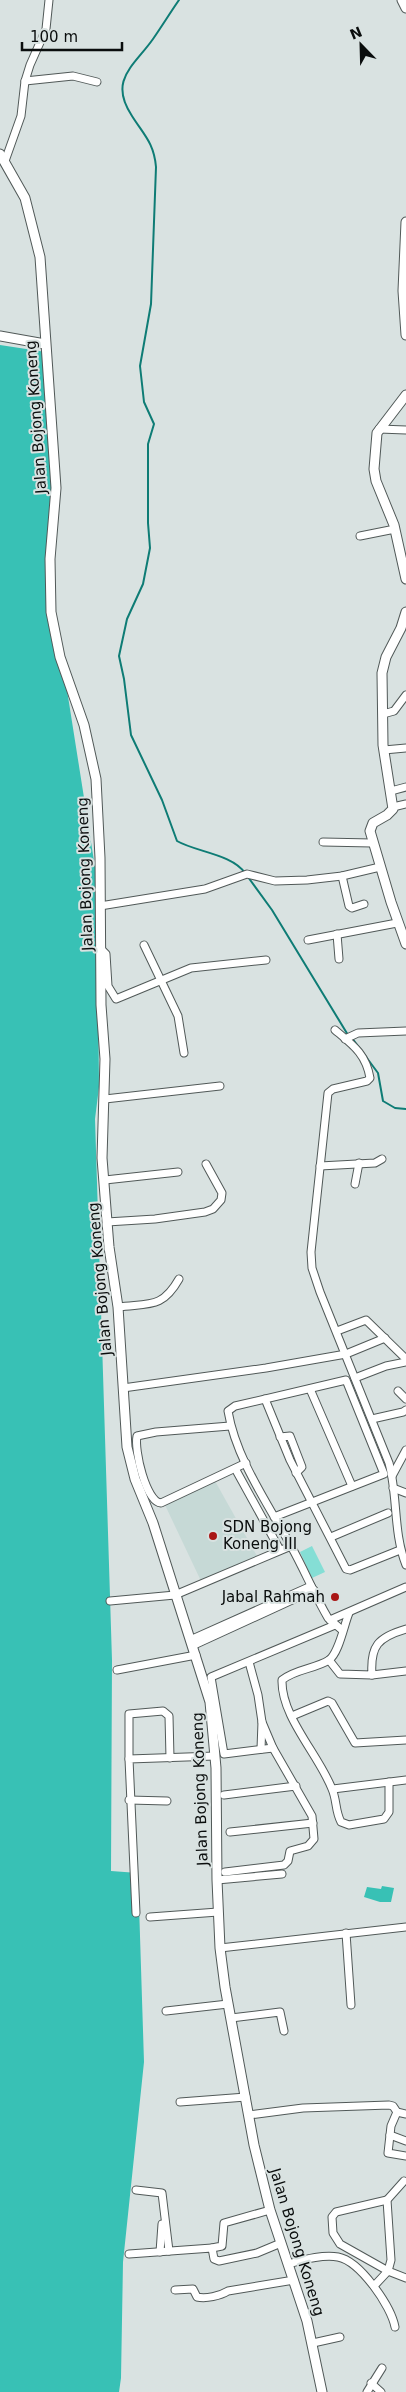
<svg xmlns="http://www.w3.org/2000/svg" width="406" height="2392" viewBox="0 0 406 2392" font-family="'DejaVu Sans',sans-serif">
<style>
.built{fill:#c6d9d6}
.green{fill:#85ded5}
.forest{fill:#38c1b5}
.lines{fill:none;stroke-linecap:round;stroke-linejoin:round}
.stream{stroke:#0e7c75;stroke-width:2}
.minor-casing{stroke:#515958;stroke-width:9}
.tertiary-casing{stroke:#515958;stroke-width:11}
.minor{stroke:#fff;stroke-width:7}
.tertiary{stroke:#fff;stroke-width:9}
.poi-dot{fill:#a91615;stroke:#d9e2e1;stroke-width:2}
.labels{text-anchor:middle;stroke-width:4;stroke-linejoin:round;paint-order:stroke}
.street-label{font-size:15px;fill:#0a0d0d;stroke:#d9e2e1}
.poi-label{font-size:15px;fill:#0a0d0d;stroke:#d9e2e1;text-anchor:start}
</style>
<rect width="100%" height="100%" fill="#d9e2e1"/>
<polygon class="built" points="215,1481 257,1556 201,1581 165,1505"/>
<polygon class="green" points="312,1546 325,1572 312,1578 300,1552"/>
<g class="forest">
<polygon points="0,345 46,352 55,470 49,576 97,880 99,1087 95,1119 112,1660 111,1871 138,1873 144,2062 123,2262 121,2378 119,2392 0,2392"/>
<polygon points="382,1886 394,1888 391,1902 380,1902 364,1897 367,1887 381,1889"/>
</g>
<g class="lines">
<g class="stream">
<path d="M179 0C170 13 162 26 153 39 134 66 108 80 132 116 144 135 154 143 156 167L151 304 140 366 144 402 154 424 148 444V523L150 548 143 584 127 619 119 656 124 679 131 735 162 800 177 841C196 852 232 854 245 873"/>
<polyline points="248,877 272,910 348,1035"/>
<polyline points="352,1038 378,1073 383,1101 395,1108 406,1109"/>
</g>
<defs>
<g id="minor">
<polyline points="25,81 73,76 97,82"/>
<polyline points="5,161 21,116 25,81 30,65 46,29 49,0"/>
<polyline points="379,429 406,430"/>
<polyline points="360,536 395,529"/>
<polyline points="383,714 394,711 406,695"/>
<polyline points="384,750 406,748"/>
<polyline points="391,791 406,787"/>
<polyline points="393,807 406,804"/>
<polyline points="323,842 372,843"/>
<polyline points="342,876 349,906 352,908 364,904"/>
<polyline points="100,906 205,889 247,874 275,881 307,880 342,876 380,867"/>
<polyline points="337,934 339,959"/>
<polyline points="308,940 397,923"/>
<polyline points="144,945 178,1016 184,1053"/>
<polyline points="100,948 106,954 108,986 116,999 191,968 266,960"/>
<path d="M335 1030C353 1045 366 1054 370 1078L367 1081 333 1089 328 1093 311 1252 312 1268 320 1292 389 1463C398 1497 393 1532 406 1565"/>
<polyline points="345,1039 358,1033 406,1031"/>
<polyline points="105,1099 220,1086"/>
<polyline points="320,1166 375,1163 382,1159"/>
<polyline points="105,1180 178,1172"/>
<polyline points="355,1184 359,1163"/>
<polyline points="107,1222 155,1219 205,1212 213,1209 221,1200 222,1193 206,1164"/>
<path d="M118 1307C149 1303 162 1309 179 1279"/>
<polyline points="337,1331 366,1320 406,1359"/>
<polyline points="355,1378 386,1366 406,1362"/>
<polyline points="123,1388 266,1368 346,1354 385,1338"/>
<polyline points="310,1389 352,1486"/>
<polyline points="398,1391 406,1399"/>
<polyline points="265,1399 290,1460 346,1569 350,1570 400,1550"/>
<polyline points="372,1419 403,1412 406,1410"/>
<path d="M230 1426 156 1432 137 1436C134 1450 146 1502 161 1503L246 1463"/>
<polyline points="280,1437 290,1436 302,1467 296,1473"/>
<polyline points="237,1472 280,1550"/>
<polyline points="392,1476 406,1450"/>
<polyline points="393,1488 406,1493"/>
<path d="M274 1517 384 1474 346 1380 235 1406 228 1411C236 1459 268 1504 291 1546 304 1569 314 1594 328 1618L342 1630"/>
<polyline points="331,1537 388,1513"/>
<polyline points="110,1601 175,1595 291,1546"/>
<path d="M349 1613C344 1625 339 1653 329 1660 315 1669 295 1669 282 1680 281 1717 319 1755 332 1789 337 1800 335 1811 341 1822L349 1825 384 1819 389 1812V1782"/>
<polyline points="330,1620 406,1587"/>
<polyline points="190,1640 311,1586"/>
<polyline points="192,1646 314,1590"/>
<path d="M329 1660 340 1674 372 1675C370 1646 378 1637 406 1629"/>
<polyline points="117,1670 196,1655"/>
<polyline points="372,1675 406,1671"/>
<polyline points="292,1716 328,1701 332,1703 355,1743 406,1740"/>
<polyline points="273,1748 224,1754 211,1677 335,1625"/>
<polyline points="261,1749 262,1722"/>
<polyline points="129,1759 129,1714 163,1711 169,1716 170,1758"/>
<polyline points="333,1789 406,1780"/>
<polyline points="224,1795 296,1786"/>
<polyline points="129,1800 167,1801"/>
<polyline points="230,1832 313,1823"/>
<polyline points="225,1872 284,1865 288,1861 290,1851 308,1846 314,1839 312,1816 273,1748 262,1722 258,1695 249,1662"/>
<polyline points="217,1880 282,1874"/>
<polyline points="136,1913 129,1759 215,1756"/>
<polyline points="150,1917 218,1912"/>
<polyline points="346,1933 351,2005"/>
<polyline points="220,1948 406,1927"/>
<polyline points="166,2011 228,2004"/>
<polyline points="231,2018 280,2012 284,2031"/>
<polyline points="180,2102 246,2097"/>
<polyline points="397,2112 391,2126 388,2153 406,2156"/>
<polyline points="249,2115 303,2108 389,2105 393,2106 397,2112 406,2114"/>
<polyline points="390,2135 406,2141"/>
<polyline points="136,2190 162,2193 169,2251"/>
<polyline points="387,2200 336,2212 332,2217 333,2233 340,2244 388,2271 406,2278"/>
<polyline points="212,2248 222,2246 224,2223 270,2210"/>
<polyline points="160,2252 162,2224"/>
<polyline points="129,2254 212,2248 214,2259 219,2261 257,2253 281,2243"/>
<path d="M288 2264C303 2260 323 2254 338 2257 360 2261 391 2306 395 2327"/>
<polyline points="374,2286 388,2271 391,2260 387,2200 404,2181"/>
<path d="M175 2290 193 2289 197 2297C206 2299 220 2296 228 2291L294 2280"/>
<polyline points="313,2343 340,2337"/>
<polyline points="371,2383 381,2392"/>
<polyline points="367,2392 382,2368"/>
</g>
<g id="tertiary">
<polyline points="402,0 406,8"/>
<polyline points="0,154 25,198 40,257 56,488 50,559 51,612 60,657 84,725 96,779 100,858 101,1005 105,1059 102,1158 109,1247 118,1307 127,1447 135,1479 153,1523 210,1702 216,1768 217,1880 220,1948 225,1987 254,2145 270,2210 307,2321 322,2392"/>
<polyline points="406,222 403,291 406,335"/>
<polyline points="0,336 45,344"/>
<polyline points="406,395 377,433 374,469 376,481 394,525 406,579"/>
<polyline points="406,612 401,628 386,657 382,673 383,745 393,809 387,815 373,823 370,831 391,902 406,944"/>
</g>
</defs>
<use href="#minor" class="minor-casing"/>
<use href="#tertiary" class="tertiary-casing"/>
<use href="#minor" class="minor"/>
<use href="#tertiary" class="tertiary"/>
</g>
<g class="poi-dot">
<circle cx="213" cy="1536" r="5"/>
<circle cx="335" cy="1597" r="5"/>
</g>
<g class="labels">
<g class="street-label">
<text transform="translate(36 417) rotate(-94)" y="5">Jalan Bojong Koneng</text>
<text transform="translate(85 874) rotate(-92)" y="5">Jalan Bojong Koneng</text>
<text transform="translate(100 1279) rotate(-95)" y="5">Jalan Bojong Koneng</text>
<text transform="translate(200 1789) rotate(-92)" y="5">Jalan Bojong Koneng</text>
<text transform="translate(297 2242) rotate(73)" y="5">Jalan Bojong Koneng</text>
</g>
<g class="poi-label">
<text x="223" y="1532">SDN Bojong<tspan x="223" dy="17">Koneng III</tspan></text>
<text x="325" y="1602" text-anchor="end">Jabal Rahmah</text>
</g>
</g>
<g transform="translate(361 45) rotate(337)" stroke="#d9e2e1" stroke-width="4" paint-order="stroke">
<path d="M0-4L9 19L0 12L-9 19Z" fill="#0a0d0d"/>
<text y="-8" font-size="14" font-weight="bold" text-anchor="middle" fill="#0a0d0d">N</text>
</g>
<path d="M22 42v8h100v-8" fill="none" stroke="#0a0d0d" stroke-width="2.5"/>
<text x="30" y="42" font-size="15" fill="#0a0d0d" stroke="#d9e2e1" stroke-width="4" paint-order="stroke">100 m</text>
</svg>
